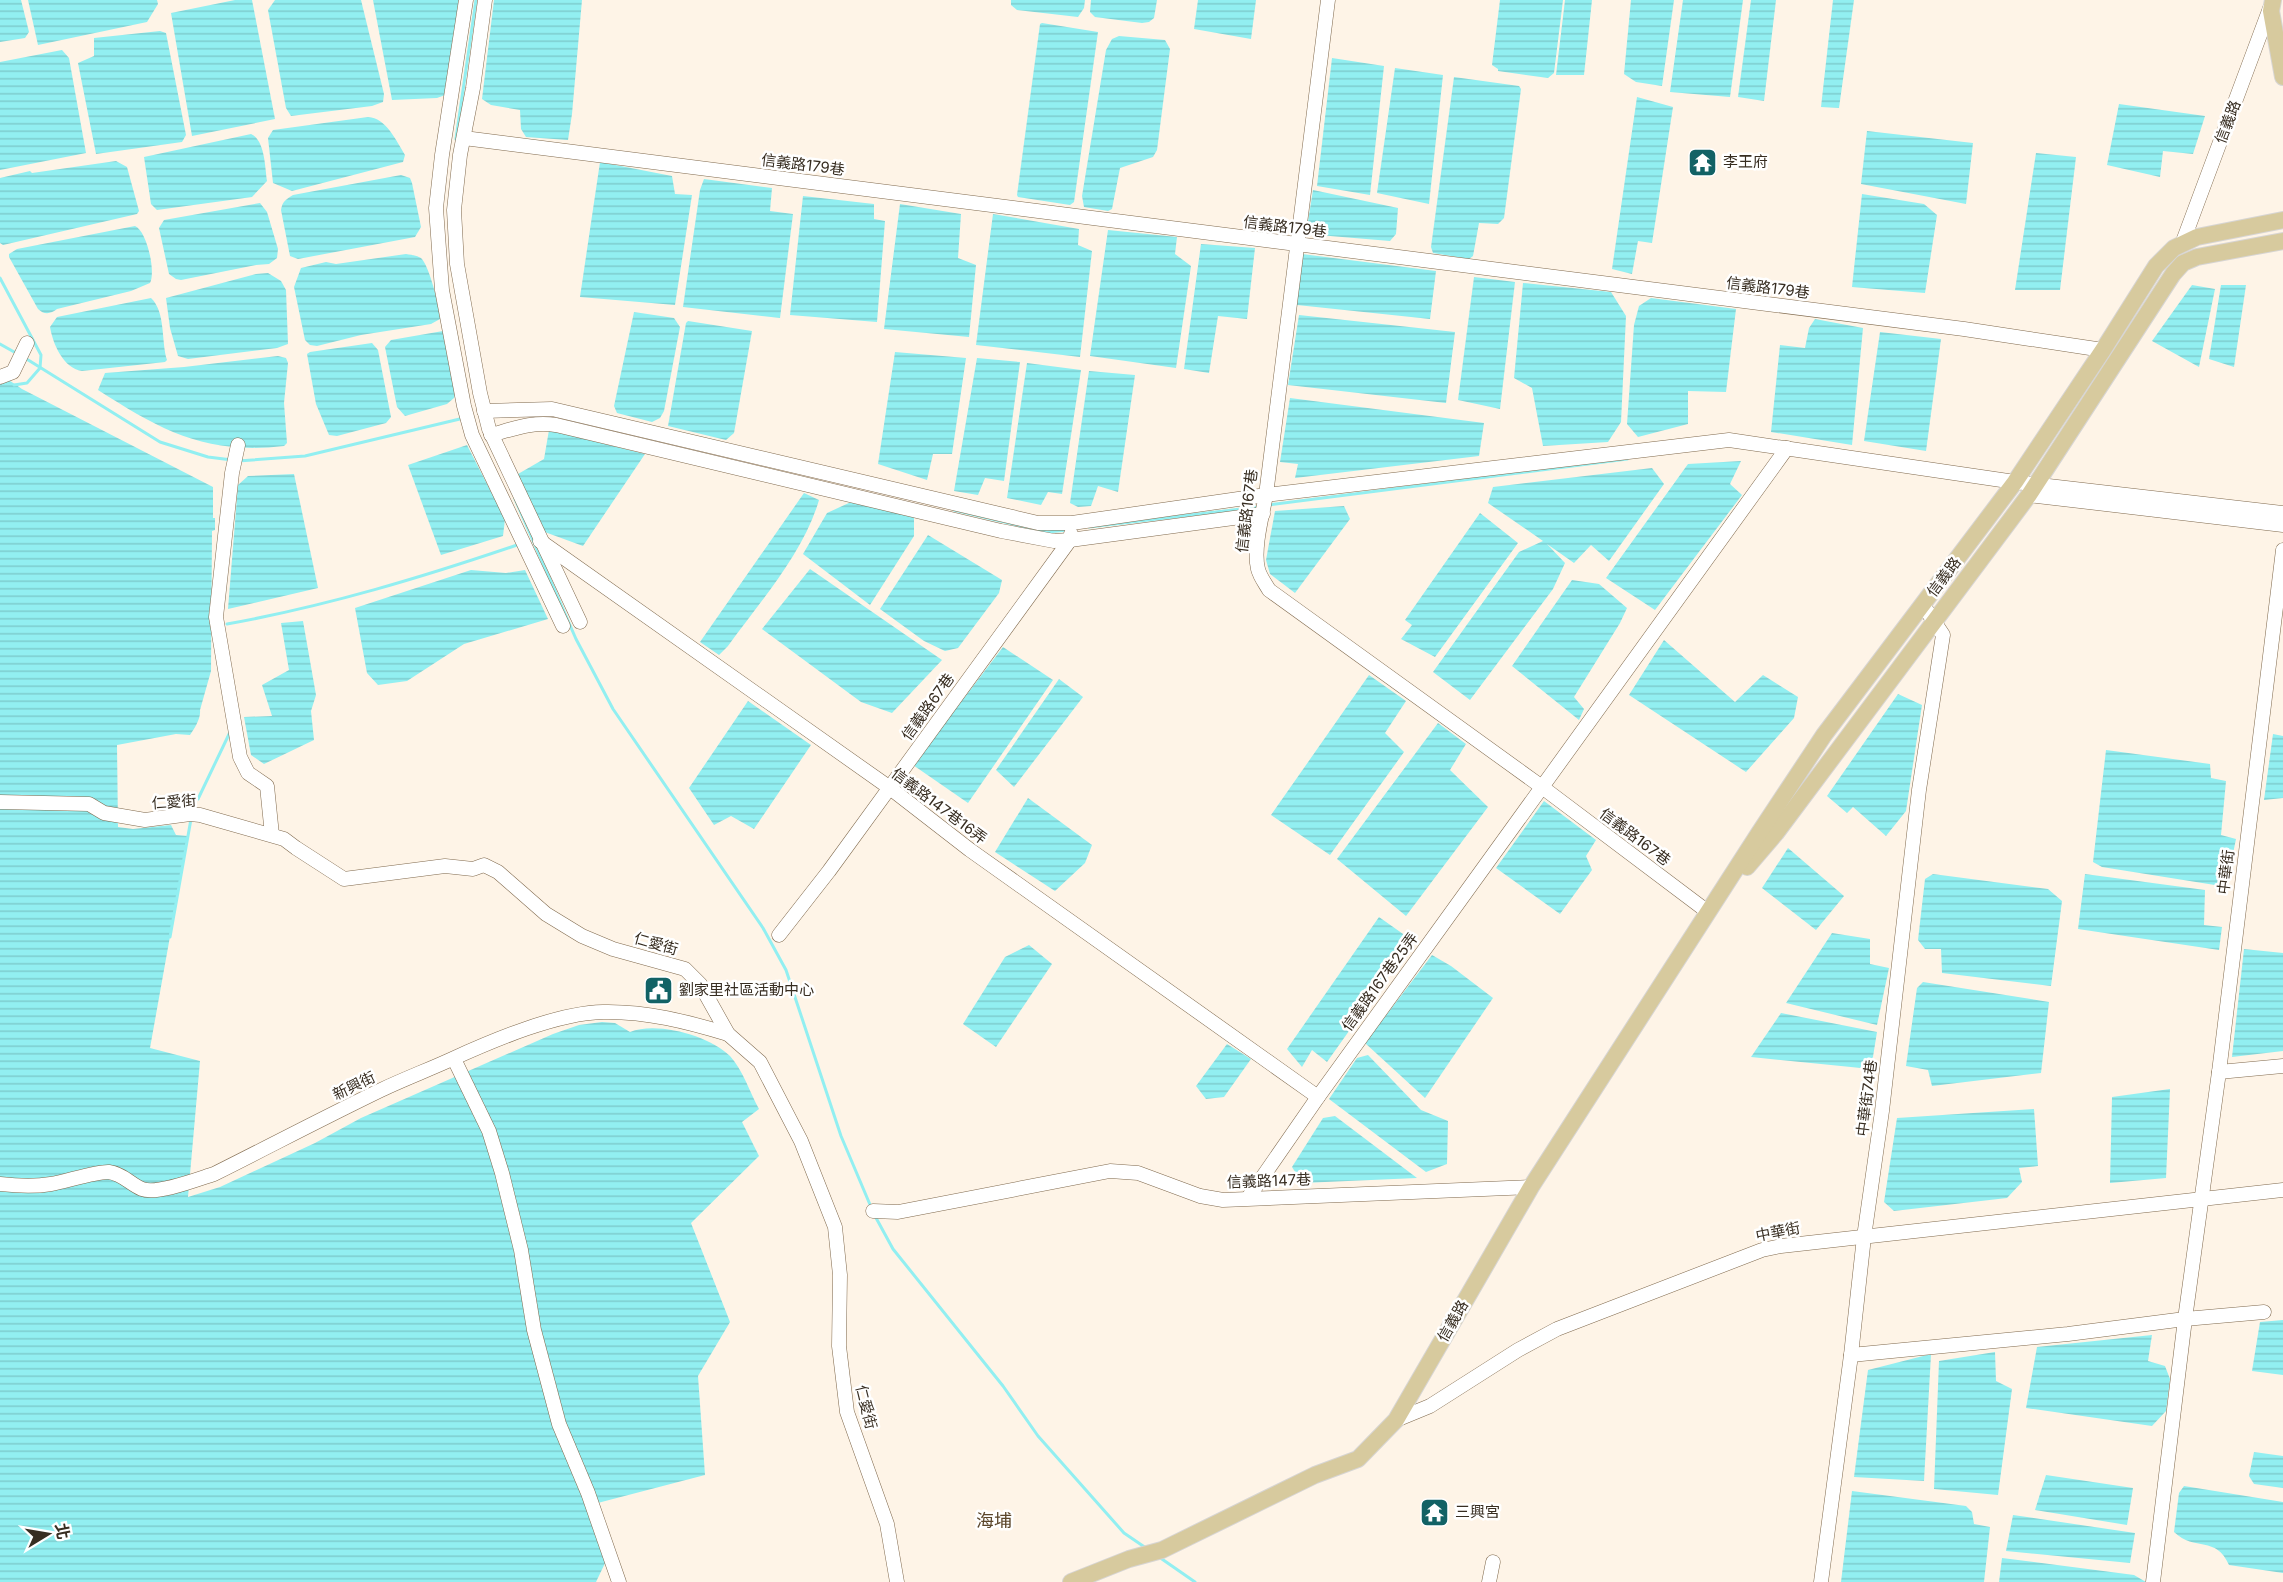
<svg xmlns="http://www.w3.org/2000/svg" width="2283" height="1582" viewBox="0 0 2283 1582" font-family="Inter,'Noto Sans TC',sans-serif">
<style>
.water{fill:url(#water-rules)}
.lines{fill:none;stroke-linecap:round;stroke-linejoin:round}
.stream{stroke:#92eff1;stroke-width:3}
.minor-casing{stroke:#806a4e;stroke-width:15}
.major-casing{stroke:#d7d5d3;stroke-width:18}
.minor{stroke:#fff;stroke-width:14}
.major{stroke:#d7ca9e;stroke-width:16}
.labels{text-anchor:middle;stroke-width:5;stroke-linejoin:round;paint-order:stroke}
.street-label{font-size:15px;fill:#372d21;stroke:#fff}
.poi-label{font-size:15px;fill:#372d21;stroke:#fff;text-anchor:start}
.quarter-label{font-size:18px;fill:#5b462b;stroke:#fff}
</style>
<defs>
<pattern id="water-rules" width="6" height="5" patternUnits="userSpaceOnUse" patternTransform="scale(1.5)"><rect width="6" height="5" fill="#92eff1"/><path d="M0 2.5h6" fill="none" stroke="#7ecdce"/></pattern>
</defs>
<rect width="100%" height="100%" fill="#fef4e7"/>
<g class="water">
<polygon points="0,0 21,0 29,32 25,38 0,42"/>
<polygon points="28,0 157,0 158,4 147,22 38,45"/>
<polygon points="235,0 252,0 275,119 192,136 171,13"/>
<polygon points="275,0 361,0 384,94 383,102 372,106 291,116 286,108 268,10"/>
<polygon points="373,0 462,0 448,94 437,98 392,100"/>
<polygon points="494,0 582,0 572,114 568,140 526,137 521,129 520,110 491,105 482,99"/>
<polygon points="1011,0 1085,0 1084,8 1078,17 1017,10 1011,5"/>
<polygon points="1091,0 1157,0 1154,18 1149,22 1142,23 1095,17 1090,12"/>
<polygon points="1198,0 1256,0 1251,39 1194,29"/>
<polygon points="1500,0 1563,0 1554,73 1548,78 1498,71 1498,69 1492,65"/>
<polygon points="1565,0 1592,0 1584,75 1556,75"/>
<polygon points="1631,0 1674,0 1662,86 1636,82 1624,74"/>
<polygon points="1683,0 1743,0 1730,97 1670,92"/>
<polygon points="1751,0 1776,0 1764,101 1738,97"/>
<polygon points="1833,0 1854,0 1839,108 1821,107"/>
<polygon points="1042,23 1098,32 1074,202 1070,205 1018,197 1017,195 1040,24"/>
<polygon points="160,31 166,33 186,135 182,142 96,154 78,63 94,56 94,38"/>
<polygon points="1119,36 1165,40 1170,49 1157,150 1153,157 1120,168 1112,209 1108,211 1084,207 1082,196 1106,50 1112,39"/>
<polygon points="62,50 69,58 86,153 0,170 0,62"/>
<polygon points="1332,58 1384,66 1370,195 1317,186"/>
<polygon points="1395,68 1443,75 1429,204 1377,193"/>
<polygon points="1454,77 1519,86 1521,89 1504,218 1498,224 1479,223 1473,256 1469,259 1433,253 1431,247"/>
<polygon points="1637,97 1673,107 1652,243 1638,241 1632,274 1612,269"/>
<polygon points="2119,104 2205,116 2193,154 2163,151 2160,177 2107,165"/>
<path d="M368 117C386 118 396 140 405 155L403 162 292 191 273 183 268 138 273 130Z"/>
<polygon points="1867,131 1973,143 1966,204 1861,184"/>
<path d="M251 134C265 140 265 168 267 181L252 197 157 210 151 204 144 157Z"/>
<polygon points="2036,153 2076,157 2060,290 2015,290"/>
<polygon points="116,161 127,167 139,211 137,214 3,245 0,243 0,178 30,171 32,173"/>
<polygon points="600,162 672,176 675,194 692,195 675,305 580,297"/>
<path d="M401 175 410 178 412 183 421 227 415 237 298 259 290 256 281 210C282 202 286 199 293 195Z"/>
<polygon points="704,179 772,188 770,211 793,214 780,318 683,307 700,190"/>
<polygon points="1313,190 1398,208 1396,234 1390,241 1306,234"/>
<polygon points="1862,194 1924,204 1937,215 1925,293 1852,287"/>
<polygon points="803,196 874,204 874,219 885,221 877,322 790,315"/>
<polygon points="260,203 267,212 278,249 277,258 269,264 256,265 181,280 176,279 169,274 159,228 164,220"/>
<polygon points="900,204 961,214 958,258 976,265 969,337 884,329"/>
<polygon points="993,214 1079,229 1078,245 1092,251 1080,357 976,345"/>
<path d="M135 226C147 231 156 272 150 283L131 291 57 309C51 314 44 315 38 309L9 257V254L17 249Z"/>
<polygon points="1108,230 1177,237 1175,254 1191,266 1176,368 1090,356"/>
<polygon points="1201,244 1255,248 1247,319 1218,316 1209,373 1184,369"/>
<path d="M406 254C411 255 416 255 421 258 429 265 440 308 440 319L431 324 361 335 317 346 310 345 305 340 294 287 301 268 326 262 336 264Z"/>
<polygon points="1302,254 1436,271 1430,319 1297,305"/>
<polygon points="268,273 281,281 286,290 288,344 277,348 188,359 178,356 170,328 166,298 256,274"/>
<polygon points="1474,277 1515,282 1500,409 1458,400"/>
<polygon points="1523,283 1611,292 1626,316 1621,422 1608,442 1543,446 1532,388 1514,378"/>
<polygon points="2192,285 2215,289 2199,367 2152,341"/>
<polygon points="2221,285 2246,285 2234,367 2209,359"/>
<path d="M151 298C166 312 161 342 167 360L165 362 82 371C63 368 53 344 50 327L57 317Z"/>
<polygon points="1651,298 1736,309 1726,392 1688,391 1688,424 1638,437 1627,424 1634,325 1639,306"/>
<polygon points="634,312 674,318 680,327 664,411 660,418 652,422 617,413 614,406"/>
<polygon points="1299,315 1455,332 1446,403 1288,385"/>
<polygon points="1815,319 1863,328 1852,445 1771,432 1780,345 1805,348 1809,328"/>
<polygon points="688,321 752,331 734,433 726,440 668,426 686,323"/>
<polygon points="443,331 456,392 454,398 447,404 405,416 397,407 385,347 391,340"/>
<polygon points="1880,332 1941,339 1926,451 1864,441"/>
<polygon points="372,343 378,350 391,417 386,423 337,436 329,435 316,404 307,354 310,352"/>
<polygon points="895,352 966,358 952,454 933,454 927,480 878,464"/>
<path d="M278 356 286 358 288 363 284 403 287 443 284 446C206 455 162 431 98 390L105 373 184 367Z"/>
<polygon points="977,358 1020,362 1004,481 985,478 978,495 954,491"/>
<polygon points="1027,363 1081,370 1062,494 1048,492 1041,505 1007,498"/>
<polygon points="1089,371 1135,375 1118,492 1098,486 1091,506 1078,507 1070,503"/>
<path d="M0 374 22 389 213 487V518H215V530L212 531 211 671 200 710C201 719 194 729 190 735L176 734 117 745 118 827 133 829 171 825 176 835 188 836 150 1048 200 1061 188 1197 220 1187 315 1143 361 1118 553 1034 579 1025 602 1022 615 1023 630 1032C657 1021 710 1036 730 1056 743 1070 750 1093 759 1109L742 1122 759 1156 691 1223 730 1322 698 1376 705 1475 590 1505 607 1559 596 1582H0Z"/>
<polygon points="1290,398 1484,423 1479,456 1295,478 1298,464 1280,462"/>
<polygon points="549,430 645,454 583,546 542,531 518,474 544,459"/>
<polygon points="467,445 505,519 503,536 441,555 408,465"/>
<polygon points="1741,461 1730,484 1742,495 1655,610 1606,578 1688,464"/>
<polygon points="1652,468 1664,484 1609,561 1591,545 1574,563 1547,544 1565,563 1553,589 1470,700 1433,672 1519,552 1543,541 1488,503 1493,487"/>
<polygon points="294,474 318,588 228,609 238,485 248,476"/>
<path d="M804 493 819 500C804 552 760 602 728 646L719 655 700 642Z"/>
<polygon points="851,502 914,517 914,536 870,605 803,554 827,513"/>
<polygon points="1344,506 1350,519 1295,593 1270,574 1266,560 1275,511"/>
<polygon points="1480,513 1518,543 1435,657 1401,639 1412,625 1405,620"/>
<polygon points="928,535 1002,580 999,593 958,648 945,651 924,641 880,609"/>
<polygon points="810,569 942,660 892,713 861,702 762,629"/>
<polygon points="471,570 506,573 525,570 548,619 464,644 407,681 378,685 367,673 355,608"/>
<polygon points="1572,580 1599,584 1627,608 1620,623 1574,697 1584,709 1579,720 1512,666"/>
<polygon points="303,621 316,695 311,711 314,740 264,764 251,755 244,717 272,716 262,685 289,670 281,623"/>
<polygon points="1664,640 1735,702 1763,675 1798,697 1794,718 1746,772 1629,695"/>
<polygon points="1003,647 1053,680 968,803 913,765"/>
<polygon points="1369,675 1406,701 1385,733 1404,752 1330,855 1271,815"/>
<polygon points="1059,679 1083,697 1014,787 996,770"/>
<polygon points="1898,694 1922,705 1906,811 1886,836 1853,807 1847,813 1827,796"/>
<polygon points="748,701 811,745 754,829 731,816 714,825 689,788"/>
<polygon points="1438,723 1466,744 1450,770 1488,807 1406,916 1337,859"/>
<polygon points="2273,734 2283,736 2283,798 2264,800"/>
<polygon points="2106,750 2210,764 2211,778 2226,781 2221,835 2236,839 2229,873 2221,886 2102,867 2093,862"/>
<polygon points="1028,798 1092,845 1085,863 1055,891 995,852"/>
<polygon points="1544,801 1596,840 1586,856 1592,870 1560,914 1496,868"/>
<polygon points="1788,848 1844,896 1816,930 1762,888"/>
<polygon points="1933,874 2048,889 2062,901 2051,986 1942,973 1941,949 1925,949 1918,940 1925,879"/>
<polygon points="2085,874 2205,890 2204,925 2222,927 2219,950 2078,929"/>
<polygon points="1379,917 1413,941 1327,1062 1312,1050 1302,1067 1287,1049"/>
<polygon points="1832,933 1870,939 1870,964 1889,968 1877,1025 1786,1003"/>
<polygon points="1029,945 1052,964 996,1047 963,1024 1005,957"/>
<polygon points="2244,949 2283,953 2283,1051 2232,1057"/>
<polygon points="1432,955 1451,966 1493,998 1425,1098 1365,1043"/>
<polygon points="1923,982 2049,1002 2041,1073 1932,1086 1928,1070 1906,1066 1917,988"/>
<polygon points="1781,1013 1877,1032 1871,1069 1751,1057"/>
<polygon points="1227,1044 1251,1059 1224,1097 1206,1099 1196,1086"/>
<polygon points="1368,1055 1421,1110 1448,1121 1447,1164 1426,1172 1329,1099 1357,1058"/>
<polygon points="2170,1089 2166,1178 2110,1183 2112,1097"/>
<polygon points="2034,1109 2038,1166 2019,1168 2022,1182 2007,1198 1894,1211 1884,1202 1897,1118"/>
<polygon points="1335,1116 1417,1178 1302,1183 1292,1167 1323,1118"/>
<polygon points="2283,1320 2283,1375 2252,1371 2260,1322"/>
<polygon points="2152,1335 2148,1361 2165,1366 2170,1379 2166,1411 2152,1426 2026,1408 2037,1347"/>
<polygon points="1995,1352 1996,1381 2012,1389 1998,1495 1934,1489 1939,1361"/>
<polygon points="1931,1354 1924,1481 1854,1477 1868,1370"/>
<polygon points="2254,1452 2283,1456 2283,1488 2254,1484 2249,1476"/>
<polygon points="2046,1475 2133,1488 2127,1525 2035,1510"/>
<path d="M2184 1486 2283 1502V1573L2229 1565C2216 1535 2195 1552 2174 1532L2179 1493Z"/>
<polygon points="1852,1491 1966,1506 1972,1512 1974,1524 1990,1527 1984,1582 1841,1582"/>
<polygon points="2013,1515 2135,1533 2130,1563 2006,1551"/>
<polygon points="2002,1558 2134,1575 2146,1582 1999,1582"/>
</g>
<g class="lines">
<g class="stream">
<polyline points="456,139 476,0"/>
<polyline points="0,278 41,355 40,368 27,383 14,385"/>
<polyline points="0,344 16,353"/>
<polyline points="25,358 160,442 208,457 232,460"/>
<polyline points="238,461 305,456 464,418"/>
<polyline points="515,499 576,639 613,709 763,928 786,970 841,1136 871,1207"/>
<polyline points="1268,505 1627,459"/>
<polyline points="954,510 1047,532 1068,530"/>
<polyline points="1089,527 1258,507"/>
<path d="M227 624C327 606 423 577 520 544"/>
<polyline points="198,799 231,730"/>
<polyline points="170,937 191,819"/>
<polyline points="875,1216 893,1249 1003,1386 1038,1436 1124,1533 1146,1548"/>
<polyline points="1159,1557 1195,1582"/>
</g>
<defs>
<g id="minor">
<polyline points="466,0 442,155 436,208 442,290 464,406 472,435 563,626"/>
<polyline points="485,0 473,88 460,155 454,210 457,264 480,393 489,429 580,622"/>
<path d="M1328 0 1266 495C1262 516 1253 549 1258 569 1260 577 1265 583 1269 590L1542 787 1708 912"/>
<polyline points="464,138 1964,329 2103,350"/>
<polyline points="2182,244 2270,8"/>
<polyline points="0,377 13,372 27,343"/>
<polyline points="484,411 552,409 1038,523 1072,523 1266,495 1729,440 2015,482 2283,513"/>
<path d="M491 435C513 429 533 421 556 425L1001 531 1054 541 1070 540 1263 514"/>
<polyline points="238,445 232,473 216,617 240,757 248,773 267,786 272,835"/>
<polyline points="2029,495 2283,525"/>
<polyline points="540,541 890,788 970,850 1318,1097"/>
<polyline points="0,802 89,804 104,813 145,820 190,814 200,815 284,839 296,848 344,879 445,866 473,869 484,865 498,872 546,914 582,936 613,949 685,969 700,984 728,1034 760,1062 801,1141 835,1227 840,1275 839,1346 847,1412 887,1524 897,1582"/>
<polyline points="779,935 829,871 1070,540 1071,534"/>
<polyline points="454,1059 489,1131 502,1173 521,1250 534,1330 559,1424 588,1493 619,1582"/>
<polyline points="2219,1072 2283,1066"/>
<path d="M0 1184C17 1186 34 1187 51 1184 65 1182 97 1171 109 1172 123 1174 130 1184 142 1189 157 1195 198 1179 214 1174 270 1146 325 1117 381 1090 404 1079 428 1070 452 1059 494 1040 557 1013 603 1012 646 1011 688 1022 728 1034"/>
<polyline points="1248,1198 1318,1097 1787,448"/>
<polyline points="873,1211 898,1212 1110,1171 1138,1173 1200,1196 1223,1200 1531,1187"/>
<polyline points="1851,1355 2068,1334 2185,1319 2264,1312"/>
<polyline points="1396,1420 1430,1406 1518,1350 1557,1329 1762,1250 1781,1246 2283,1190"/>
<polyline points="1489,1582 1493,1562"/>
<polyline points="1821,1582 1851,1355 1864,1237 1882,1111 1919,790 1943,635 1923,605"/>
<polyline points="2153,1582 2185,1319 2219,1072 2283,550"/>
</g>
<g id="major">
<polyline points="2273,0 2271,11 2283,77"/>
<polyline points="1747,867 1776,833 2029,495 2173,274 2183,263 2197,257 2283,241"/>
<polyline points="1071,1582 1129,1559 1162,1550 1315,1475 1358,1459 1396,1420 1531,1187 1759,833 1824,735 2015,482 2103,350 2156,266 2174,248 2197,237 2283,220"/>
</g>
</defs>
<use href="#minor" class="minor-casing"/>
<use href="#major" class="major-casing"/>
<use href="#minor" class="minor"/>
<use href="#major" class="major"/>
</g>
<defs>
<symbol id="temple-square" viewBox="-11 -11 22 22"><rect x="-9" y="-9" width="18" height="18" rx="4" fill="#126265" stroke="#fff"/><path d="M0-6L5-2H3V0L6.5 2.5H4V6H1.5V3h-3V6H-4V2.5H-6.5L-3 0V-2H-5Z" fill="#fff"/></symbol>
<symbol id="civic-square" viewBox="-11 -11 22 22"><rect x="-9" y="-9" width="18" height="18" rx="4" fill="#126265" stroke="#fff"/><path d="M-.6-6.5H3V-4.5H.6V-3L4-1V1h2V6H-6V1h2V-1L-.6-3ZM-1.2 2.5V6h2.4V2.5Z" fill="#fff"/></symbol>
</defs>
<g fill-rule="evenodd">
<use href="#temple-square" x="1686" y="146" width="33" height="33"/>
<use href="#civic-square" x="642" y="974" width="33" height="33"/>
<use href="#temple-square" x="1418" y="1496" width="33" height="33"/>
</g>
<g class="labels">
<g class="street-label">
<text transform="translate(2228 122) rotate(-69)" y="5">信義路</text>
<text transform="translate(803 165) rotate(7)" y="5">信義路179巷</text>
<text transform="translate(1285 227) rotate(7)" y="5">信義路179巷</text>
<text transform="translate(1768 288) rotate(7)" y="5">信義路179巷</text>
<text transform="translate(1247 511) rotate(-83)" y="5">信義路167巷</text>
<text transform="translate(1944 577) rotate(-53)" y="5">信義路</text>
<text transform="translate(928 707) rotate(-54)" y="5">信義路67巷</text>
<text transform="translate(174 802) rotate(-4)" y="5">仁愛街</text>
<text transform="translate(939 806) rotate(37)" y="5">信義路147巷16弄</text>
<text transform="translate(1635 837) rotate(37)" y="5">信義路167巷</text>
<text transform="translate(2226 872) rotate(-83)" y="5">中華街</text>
<text transform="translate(656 944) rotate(16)" y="5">仁愛街</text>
<text transform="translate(1380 982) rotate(-54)" y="5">信義路167巷25弄</text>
<text transform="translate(354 1086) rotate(-26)" y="5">新興街</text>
<text transform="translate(1867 1098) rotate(-83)" y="5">中華街74巷</text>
<text transform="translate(1269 1181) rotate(-2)" y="5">信義路147巷</text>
<text transform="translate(1778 1232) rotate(-11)" y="5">中華街</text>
<text transform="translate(1453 1321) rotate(-60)" y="5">信義路</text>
<text transform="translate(866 1407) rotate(76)" y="5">仁愛街</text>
</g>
<g class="poi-label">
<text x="1723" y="167">李王府</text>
<text x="679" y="995">劉家里社區活動中心</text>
<text x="1455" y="1517">三興宮</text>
</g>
<g class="quarter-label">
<text x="994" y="1527">海埔</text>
</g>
</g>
<g transform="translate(48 1534) rotate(79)" stroke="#ffffff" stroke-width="4.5" paint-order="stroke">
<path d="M0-4.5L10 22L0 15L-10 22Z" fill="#372d21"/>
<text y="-9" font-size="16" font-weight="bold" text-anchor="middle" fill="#372d21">北</text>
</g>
</svg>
